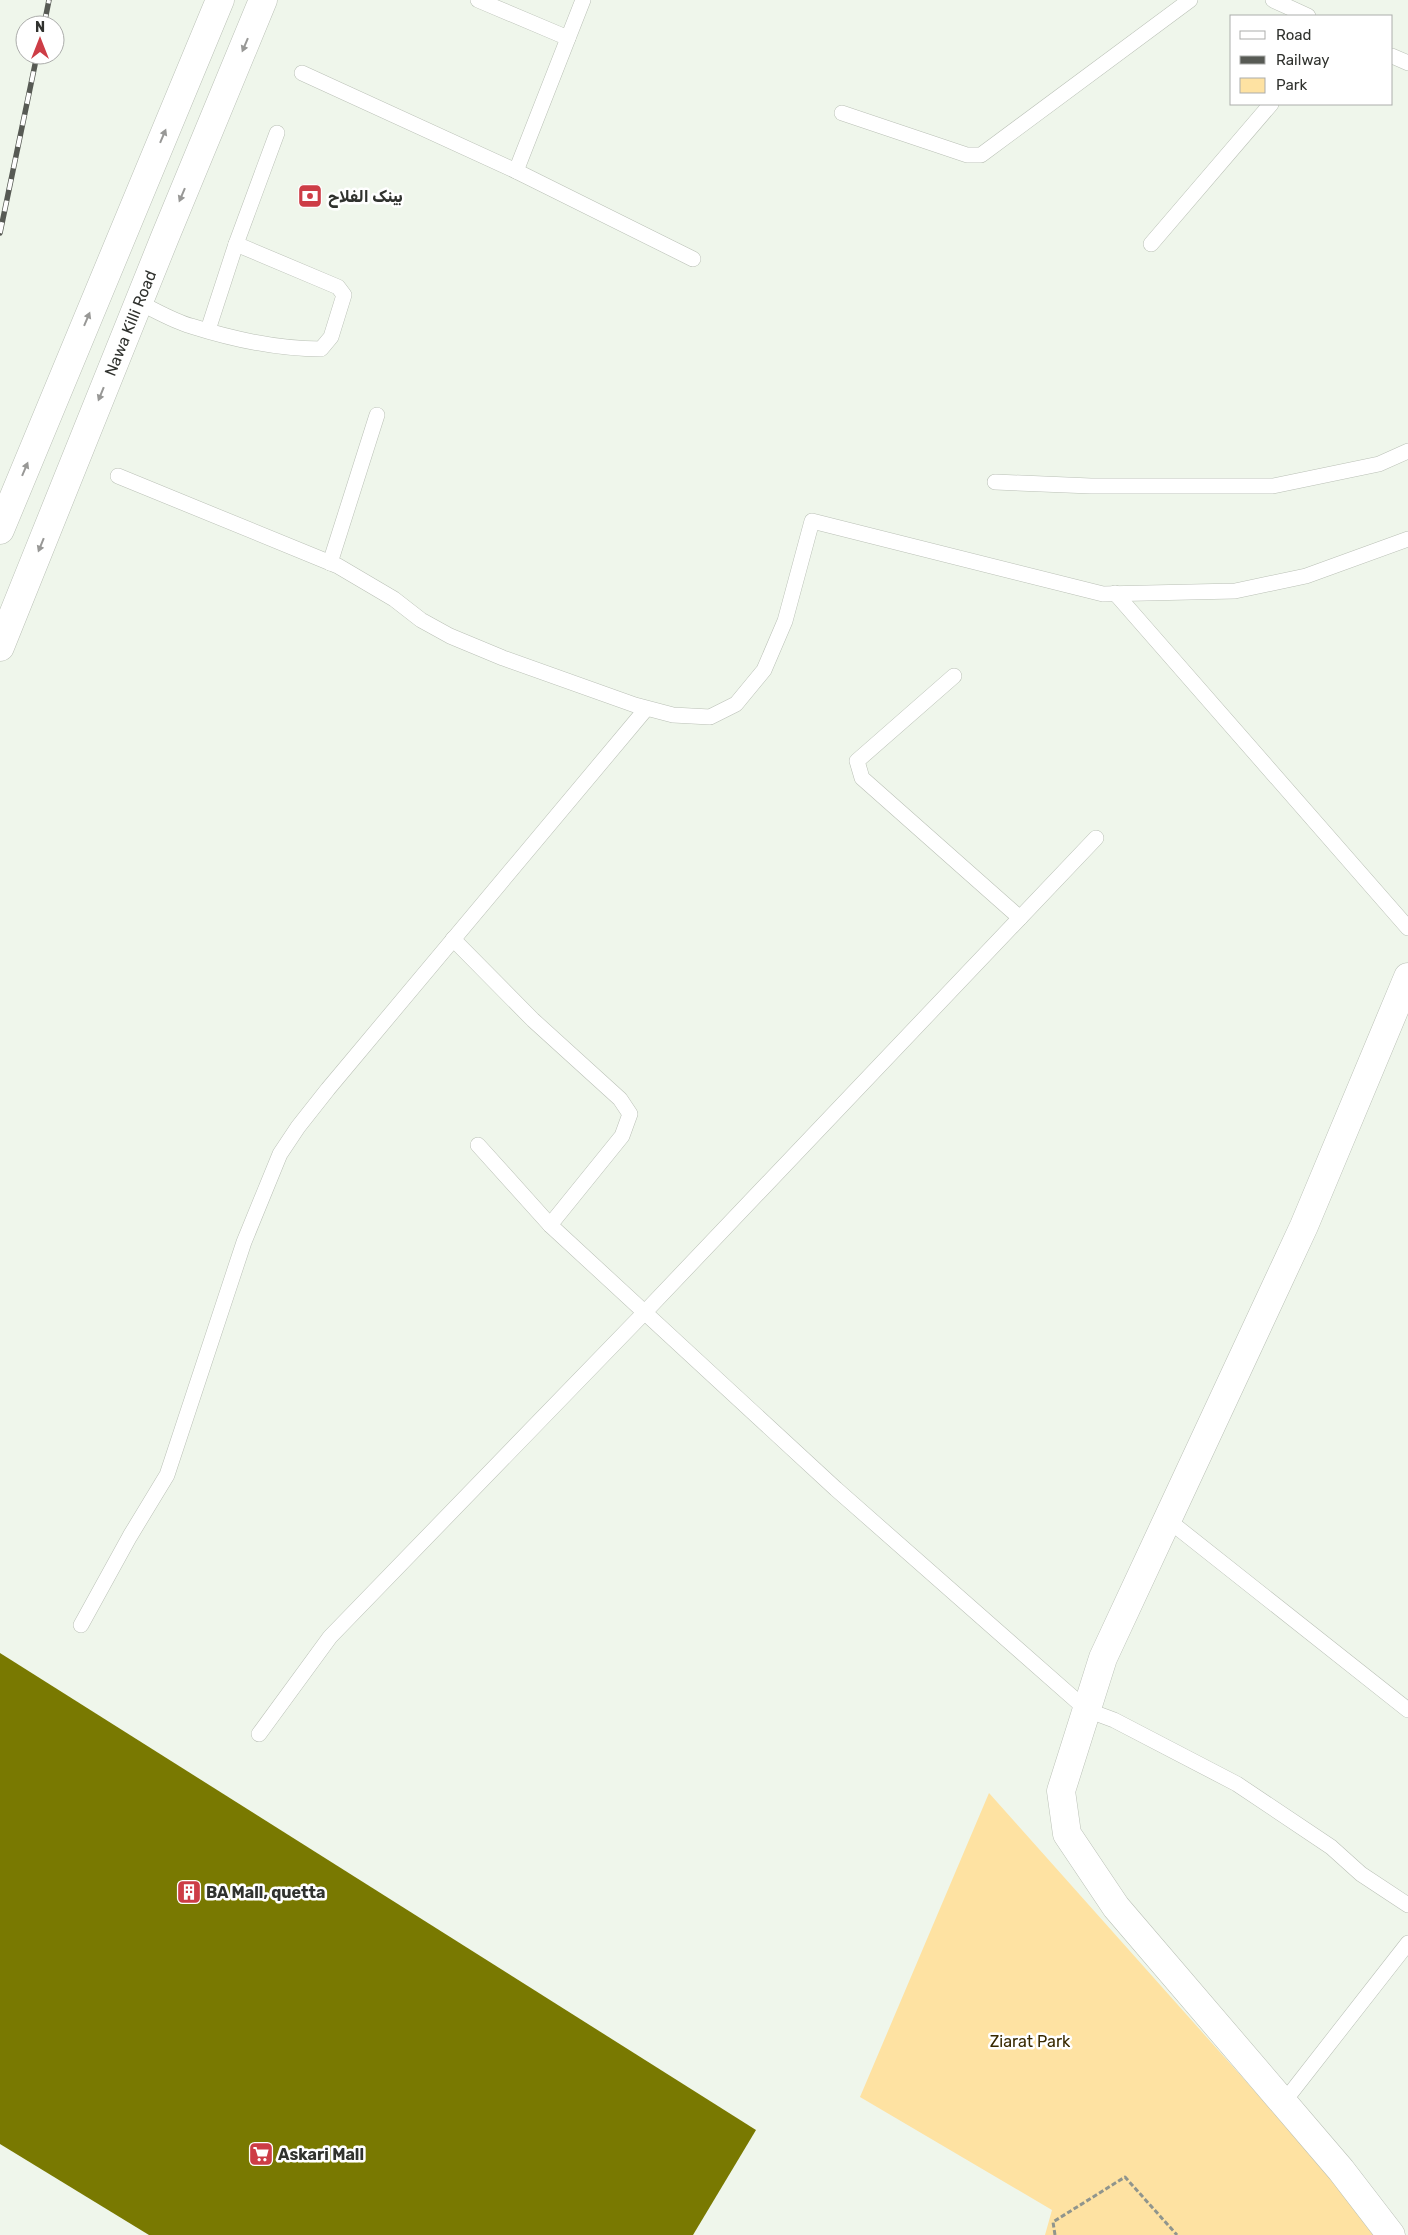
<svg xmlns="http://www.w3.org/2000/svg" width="1408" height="2235" viewBox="0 0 1408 2235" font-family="Rubik,Vazirmatn,sans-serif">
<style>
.green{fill:#fee2a2}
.building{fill:#797901}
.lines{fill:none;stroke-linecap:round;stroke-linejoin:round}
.lane-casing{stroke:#bac0b6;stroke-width:16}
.street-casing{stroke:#bac0b6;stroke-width:29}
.primary-casing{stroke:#bac0b6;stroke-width:29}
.path{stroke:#90958d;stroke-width:3;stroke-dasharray:5 2.5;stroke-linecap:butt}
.lane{stroke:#fff;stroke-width:15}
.street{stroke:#fff;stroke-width:28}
.primary{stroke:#fff;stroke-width:28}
.rail-casing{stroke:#575a54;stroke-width:5.5}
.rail{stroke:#fff;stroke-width:4;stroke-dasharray:11;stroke-linecap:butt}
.oneway{fill:#989896}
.labels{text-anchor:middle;stroke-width:5;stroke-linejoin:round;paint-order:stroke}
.poi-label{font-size:16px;font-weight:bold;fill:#30322e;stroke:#fff;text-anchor:start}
.street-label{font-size:16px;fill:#30322e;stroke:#fff}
.park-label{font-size:16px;fill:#382900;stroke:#fff}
</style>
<rect width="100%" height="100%" fill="#eff6eb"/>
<polygon class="green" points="989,1793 1350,2198 1379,2235 1045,2235 1052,2210 860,2097"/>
<polygon class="building" points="0,1653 756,2130 693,2235 149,2235 0,2144"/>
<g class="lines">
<defs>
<g id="lane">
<polyline points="478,0 568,38"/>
<polyline points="1273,0 1308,16"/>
<polyline points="1392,56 1408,63"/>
<polyline points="302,73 516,171 693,259"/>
<polyline points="842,113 967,155 981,155 1190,0"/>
<polyline points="516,171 583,0"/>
<polyline points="1151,244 1271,104"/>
<path d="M138 302C155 310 173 321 191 326 232 339 278 349 321 349L331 337 344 295 338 287 236 244"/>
<polyline points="208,330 236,244 277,133"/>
<polyline points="118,476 338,566 394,599 421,620 450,636 503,658 635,705 673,715 710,717 736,704 764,670 785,621 812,521 1103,594 1235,591 1306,576 1408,539"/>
<polyline points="995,482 1091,486 1273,486 1379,464 1408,451"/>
<polyline points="330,563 377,415"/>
<polyline points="1115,593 1408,928"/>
<polyline points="954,676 857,761 862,778 1020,918"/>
<polyline points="453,939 533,1020 620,1099 630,1114 622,1136 550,1225"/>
<polyline points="478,1145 550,1225 836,1489 1087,1710 1114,1720 1237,1784 1331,1847 1361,1874 1408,1905"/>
<polyline points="1168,1520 1408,1710"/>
<polyline points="81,1625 130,1536 167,1475 244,1242 280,1154 298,1127 328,1089 646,709"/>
<polyline points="259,1734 330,1637 645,1312 1096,838"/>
<polyline points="1283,2103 1408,1943"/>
</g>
<polyline id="street" points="1391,2235 1341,2170 1116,1907 1067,1834 1061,1791 1103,1658 1304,1226 1408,977"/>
<g id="primary">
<polyline points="0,530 220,0"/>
<polyline points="0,647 165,237 263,0"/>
</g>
</defs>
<use href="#lane" class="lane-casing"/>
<use href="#street" class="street-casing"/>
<use href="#primary" class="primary-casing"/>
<polyline class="path" points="1055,2235 1053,2222 1125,2177 1177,2235"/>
<use href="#lane" class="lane"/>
<use href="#street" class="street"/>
<use href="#primary" class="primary"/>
<defs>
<g id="rail">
<polyline points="44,25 49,0"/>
<polyline points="0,233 37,55"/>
</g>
</defs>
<use href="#rail" class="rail-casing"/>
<use href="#rail" class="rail"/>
</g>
<defs><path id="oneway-solid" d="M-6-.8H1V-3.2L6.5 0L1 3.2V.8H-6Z" transform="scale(1.25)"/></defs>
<g class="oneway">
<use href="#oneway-solid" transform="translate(245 45) rotate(113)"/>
<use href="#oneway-solid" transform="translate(163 136) rotate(-67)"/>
<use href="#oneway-solid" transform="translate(182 195) rotate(113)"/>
<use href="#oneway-solid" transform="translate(87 319) rotate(-67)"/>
<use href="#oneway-solid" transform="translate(101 394) rotate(112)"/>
<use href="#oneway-solid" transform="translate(25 469) rotate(-67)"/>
<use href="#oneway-solid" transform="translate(41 545) rotate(112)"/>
</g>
<defs>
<symbol id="bank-square" viewBox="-11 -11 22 22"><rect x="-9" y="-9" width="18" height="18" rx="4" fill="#cd3d46" stroke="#fff"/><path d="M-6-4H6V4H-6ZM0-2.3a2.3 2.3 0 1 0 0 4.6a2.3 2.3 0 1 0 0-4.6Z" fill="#fff"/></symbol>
<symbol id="building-square" viewBox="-11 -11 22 22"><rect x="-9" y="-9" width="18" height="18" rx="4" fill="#cd3d46" stroke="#fff"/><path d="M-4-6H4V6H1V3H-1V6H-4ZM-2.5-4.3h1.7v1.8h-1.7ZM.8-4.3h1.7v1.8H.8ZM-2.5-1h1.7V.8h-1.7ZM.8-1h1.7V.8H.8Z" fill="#fff"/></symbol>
<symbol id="supermarket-square" viewBox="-11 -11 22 22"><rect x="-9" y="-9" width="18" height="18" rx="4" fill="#cd3d46" stroke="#fff"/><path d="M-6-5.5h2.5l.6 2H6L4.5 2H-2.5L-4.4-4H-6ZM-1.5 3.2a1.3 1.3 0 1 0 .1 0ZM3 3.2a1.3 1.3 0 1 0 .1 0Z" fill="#fff"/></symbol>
</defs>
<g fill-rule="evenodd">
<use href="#bank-square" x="296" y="182" width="28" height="28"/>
<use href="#building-square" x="175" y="1878" width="28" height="28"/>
<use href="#supermarket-square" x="247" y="2140" width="28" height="28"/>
</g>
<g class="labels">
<g class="poi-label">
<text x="328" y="202">بینک الفلاح</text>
<text x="206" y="1898">BA Mall, quetta</text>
<text x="278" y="2160">Askari Mall</text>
</g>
<g class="street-label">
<text transform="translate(130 323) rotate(-68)" y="6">Nawa Killi Road</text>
</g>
<g class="park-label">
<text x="1030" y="2047">Ziarat Park</text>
</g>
</g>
<rect x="1230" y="15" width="162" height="90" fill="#ffffff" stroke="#acadab"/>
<rect x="1240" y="31" width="25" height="8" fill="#ffffff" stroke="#acadab"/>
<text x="1276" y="40" font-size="15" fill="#30322e">Road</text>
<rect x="1240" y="56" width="25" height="8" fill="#575a54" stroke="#acadab"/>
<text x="1276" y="65" font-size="15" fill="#30322e">Railway</text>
<rect x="1240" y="78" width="25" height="15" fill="#fee2a2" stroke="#acadab"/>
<text x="1276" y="90" font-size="15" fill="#30322e">Park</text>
<g transform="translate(40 40)"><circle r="24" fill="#ffffff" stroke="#acadab"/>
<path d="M0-4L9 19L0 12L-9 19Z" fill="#cd3d46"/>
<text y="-8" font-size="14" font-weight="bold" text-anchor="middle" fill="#30322e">N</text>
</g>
</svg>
